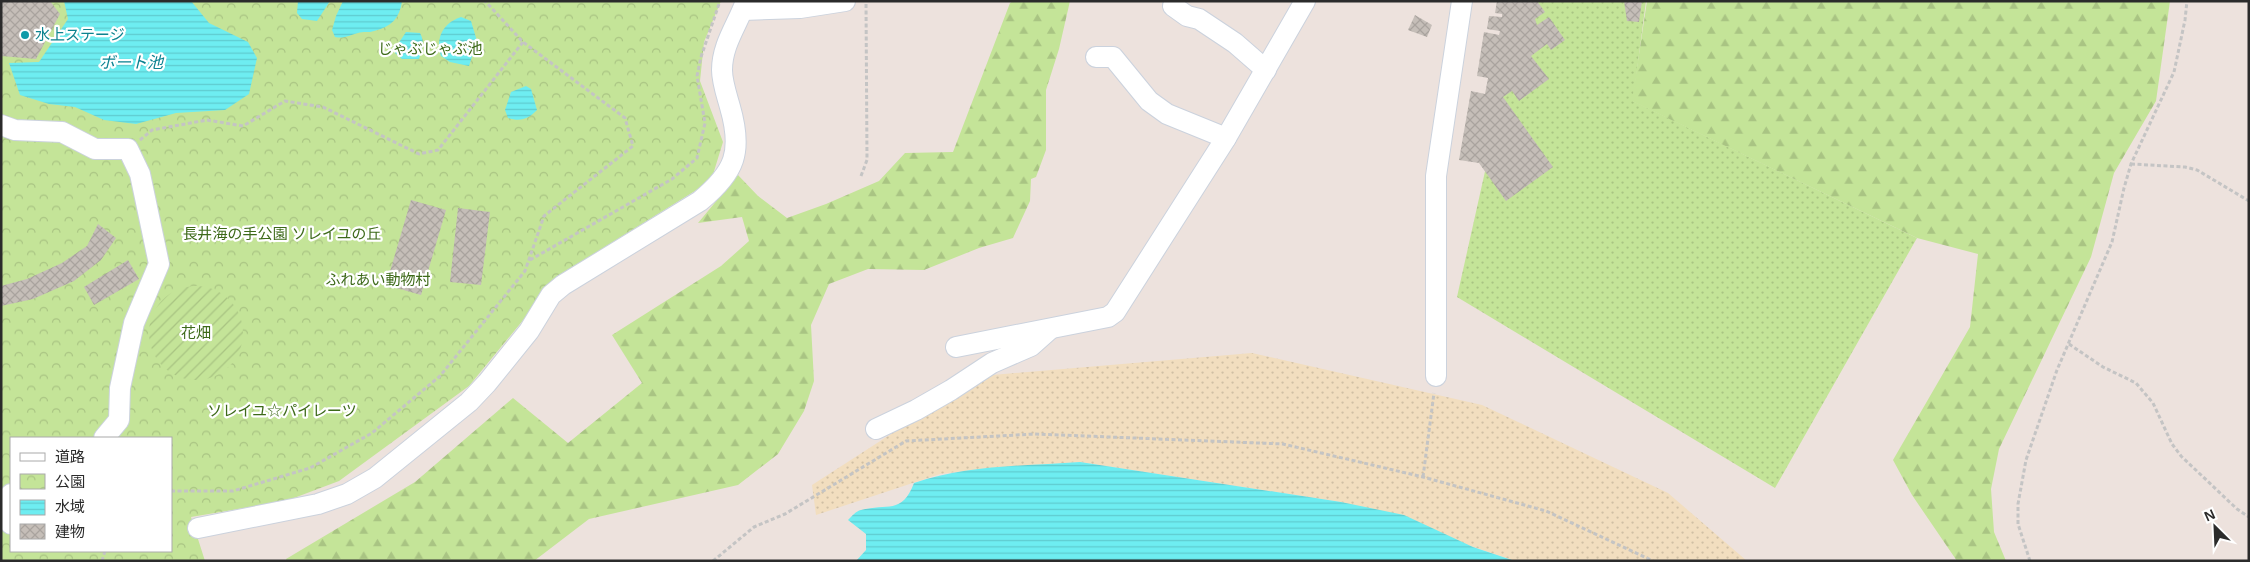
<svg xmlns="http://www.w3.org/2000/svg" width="2250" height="562" viewBox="0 0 2250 562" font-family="Arial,'Noto Sans JP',sans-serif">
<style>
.grass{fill:url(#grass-dots)}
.forest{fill:url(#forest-firs)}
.sand{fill:url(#sand-dots)}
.park{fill:url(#park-crowns);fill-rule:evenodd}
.garden{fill:url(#garden-furrows)}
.water{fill:url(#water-rules)}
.building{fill:url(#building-cross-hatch)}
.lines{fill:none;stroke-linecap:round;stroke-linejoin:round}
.minor-casing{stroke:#cbd2dd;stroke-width:22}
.path{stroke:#c4c4c4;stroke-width:3;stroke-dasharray:4 2.5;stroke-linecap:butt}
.minor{stroke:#fff;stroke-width:20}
.culture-dot{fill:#0f9aa8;stroke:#fff;stroke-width:2}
.labels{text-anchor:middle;stroke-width:4.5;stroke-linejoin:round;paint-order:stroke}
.culture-label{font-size:15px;fill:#0d838f;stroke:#fff;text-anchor:start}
.park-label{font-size:15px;fill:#3d6a19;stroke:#fff}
.water-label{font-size:16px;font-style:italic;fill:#0c8291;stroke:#fff}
</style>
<defs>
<pattern id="grass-dots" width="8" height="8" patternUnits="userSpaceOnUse" patternTransform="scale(1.25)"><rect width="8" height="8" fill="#c4e498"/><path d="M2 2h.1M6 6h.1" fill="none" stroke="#a9c483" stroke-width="1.8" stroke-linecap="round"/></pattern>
<pattern id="forest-firs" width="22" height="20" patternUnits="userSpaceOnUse" patternTransform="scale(1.25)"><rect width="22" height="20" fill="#c4e498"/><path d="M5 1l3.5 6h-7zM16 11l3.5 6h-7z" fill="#a9c483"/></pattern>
<pattern id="sand-dots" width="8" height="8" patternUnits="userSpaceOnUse" patternTransform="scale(1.25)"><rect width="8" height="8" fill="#f2debf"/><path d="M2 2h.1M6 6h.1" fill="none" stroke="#d0bfa4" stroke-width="1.8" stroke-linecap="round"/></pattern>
<pattern id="park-crowns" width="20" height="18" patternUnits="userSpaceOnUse" patternTransform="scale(1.25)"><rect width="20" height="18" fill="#c4e498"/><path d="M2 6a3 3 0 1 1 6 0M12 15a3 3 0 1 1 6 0" fill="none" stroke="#a9c483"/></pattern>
<pattern id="garden-furrows" width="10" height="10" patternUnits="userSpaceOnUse" patternTransform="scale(1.25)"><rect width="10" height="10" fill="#c4e498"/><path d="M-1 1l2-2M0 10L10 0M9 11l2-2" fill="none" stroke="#a9c483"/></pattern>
<pattern id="water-rules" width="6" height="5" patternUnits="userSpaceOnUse" patternTransform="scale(1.25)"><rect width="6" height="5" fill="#6eedf1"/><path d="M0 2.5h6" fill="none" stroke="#5fcbcf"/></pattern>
<pattern id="building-cross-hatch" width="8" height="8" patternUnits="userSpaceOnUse" patternTransform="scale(1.25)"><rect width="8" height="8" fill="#c5beb8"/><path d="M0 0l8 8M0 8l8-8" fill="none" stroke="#a9a39e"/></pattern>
</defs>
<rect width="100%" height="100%" fill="#ede2dd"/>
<polygon class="grass" points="1523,1 1646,1 1633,101 1917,238 1775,488 1457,297"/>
<g class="forest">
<polygon points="1013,1 1070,1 1059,49 1046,90 1046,150 1036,177 1031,179 1030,201 1013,238 979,248 924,270 868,269 829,284 811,325 814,381 804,411 778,454 738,485 589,519 534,561 287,561 286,559 415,482 513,398 568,443 642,383 612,335 721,266 749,241 742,217 698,223 738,175 758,196 787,218 826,204 879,181 905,153 953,152 1010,3"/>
<polygon points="1647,1 2170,1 2156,101 2114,173 2091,257 1999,449 1991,489 1994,532 2006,561 1957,561 1912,495 1893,460 1970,327 1978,254 1917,238 1632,101"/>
</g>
<polygon class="sand" points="1252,353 1482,405 1668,493 1747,561 1515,561 1341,502 1080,462 981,469 940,474 816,515 812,485 981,376"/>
<path class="park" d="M1 1H721L704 42 700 81 723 142 711 181 605 247 538 302 469 386 339 481 286 501 191 517 205 561H1ZM11 438H171V551H11Z"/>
<circle class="garden" cx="196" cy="333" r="47"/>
<g class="water">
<polygon points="64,1 191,1 209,23 248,42 257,58 249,94 225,110 176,113 136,124 104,120 75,107 49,104 20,95 9,63 39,62 68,19"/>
<polygon points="298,1 330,1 317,21 302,19 297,13"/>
<path d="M343 1H402C400 18 391 27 374 31 369 33 363 31 358 33 349 35 345 39 335 37L332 30 336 16Z"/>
<path d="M461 17 471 21 477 41 469 66 450 62 441 56C435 38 443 23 461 17Z"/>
<path d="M406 32 420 33C425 42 422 50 419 59H402L395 53 396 47Z"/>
<path d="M526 86 531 89 537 110C528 119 521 122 508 118L505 110 511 92Z"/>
<path d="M1080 462 1341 502 1404 515 1473 547 1515 561H856L866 550V534L848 520C852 516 856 511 861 510 887 503 902 515 914 483 967 465 1024 466 1080 462Z"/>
</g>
<g class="building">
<polygon points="1,1 50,1 60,14 36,59 1,56"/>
<polygon points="1497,1 1537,1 1545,12 1535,19 1537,25 1549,17 1565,40 1551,50 1547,44 1531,56 1549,79 1519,101 1512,91 1503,97 1553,167 1506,201 1479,163 1459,160 1471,91 1485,94 1488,78 1477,76 1484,32 1499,35 1500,31 1487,29 1489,16 1502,17 1502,14 1495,13"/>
<polygon points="1624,1 1642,1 1639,22 1627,21"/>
<polygon points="1415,15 1432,25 1427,37 1408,30"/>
<polygon points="411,200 446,210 421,295 386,285"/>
<polygon points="458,208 490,212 481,285 450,282"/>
<polygon points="98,224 116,238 101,260 74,281 33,299 1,306 1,286 27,279 62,263 87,246"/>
<polygon points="128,260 139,279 94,305 84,287"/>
</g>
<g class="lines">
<defs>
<g id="minor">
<polyline points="1173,6 1187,16 1199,19 1235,43 1266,70"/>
<polyline points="743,10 800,8 845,1"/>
<polyline points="1096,57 1113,57 1149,101 1167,114 1226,138"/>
<polyline points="1,125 15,130 62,132 95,149 128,149 140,174 159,264 134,323 120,388 119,420 104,438"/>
<polyline points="956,347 1108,317 1115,312 1226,138 1305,1"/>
<polyline points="1436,376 1436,176 1462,1"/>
<polyline points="876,429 916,410 951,390 992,363 1031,346 1049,330"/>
<path d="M11 494C1 504 1 515 11 524"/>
<path d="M198 528 318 504 347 494 375 478 469 402 487 383 529 331 551 295 563 285 700 201C735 172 743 152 730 107 727 96 722 82 722 70 722 44 738 24 746 1"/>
</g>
</defs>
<use href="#minor" class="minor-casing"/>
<g class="path">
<polyline points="140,140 152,130 207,120 243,126 285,101 323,107 419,154 438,150 523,42"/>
<polyline points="2131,164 2185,167 2197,170 2249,201"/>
<polyline points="861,176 867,160 866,1"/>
<polyline points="530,260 672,179 697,158 705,123 697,76 701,57 720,1"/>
<polyline points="2069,344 2103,367 2136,383 2153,403 2172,444 2181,456 2237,509 2249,517"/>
<polyline points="1423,477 1434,393"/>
<polyline points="171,491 233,491 310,468 372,433 440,376 525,271 544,216 633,146 625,118 523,42 485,1"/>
<polyline points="102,561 105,551"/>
<polyline points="713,561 754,527 785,514 906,441 1035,434 1283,444 1423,477 1546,511 1653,561"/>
<polyline points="2030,561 2018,524 2018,504 2026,460 2057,370 2112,242 2124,188 2131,164 2174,72 2185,20 2187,1"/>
</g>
<use href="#minor" class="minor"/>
</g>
<circle class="culture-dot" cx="25" cy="35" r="5"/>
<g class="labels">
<g class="culture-label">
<text x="35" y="40">水上ステージ</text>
</g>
<g class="park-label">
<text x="430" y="54">じゃぶじゃぶ池</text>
<text x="282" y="239">長井海の手公園 ソレイユの丘</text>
<text x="378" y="285">ふれあい動物村</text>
<text x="196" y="338">花畑</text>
<text x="282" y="416">ソレイユ☆パイレーツ</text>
</g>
<g class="water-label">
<text x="131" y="68">ボート池</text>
</g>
</g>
<rect width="2250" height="562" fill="none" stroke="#2b2b2b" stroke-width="5"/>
<rect x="10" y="437" width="162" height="115" fill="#ffffff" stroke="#aaaaaa"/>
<rect x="20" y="453" width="25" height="8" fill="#ffffff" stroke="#aaaaaa"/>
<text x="55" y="462" font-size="15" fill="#2b2b2b">道路</text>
<rect x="20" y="474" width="25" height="15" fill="url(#park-crowns)" stroke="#aaaaaa"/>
<text x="55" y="487" font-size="15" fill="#2b2b2b">公園</text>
<rect x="20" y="500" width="25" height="15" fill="url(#water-rules)" stroke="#aaaaaa"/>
<text x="55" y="512" font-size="15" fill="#2b2b2b">水域</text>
<rect x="20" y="524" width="25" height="15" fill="url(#building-cross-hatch)" stroke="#aaaaaa"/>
<text x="55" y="537" font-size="15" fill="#2b2b2b">建物</text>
<g transform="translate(2215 527) rotate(336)" stroke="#ffffff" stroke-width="4" paint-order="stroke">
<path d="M0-4L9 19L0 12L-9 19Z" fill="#2b2b2b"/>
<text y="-8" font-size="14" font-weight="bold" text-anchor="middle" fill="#2b2b2b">N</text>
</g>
</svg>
